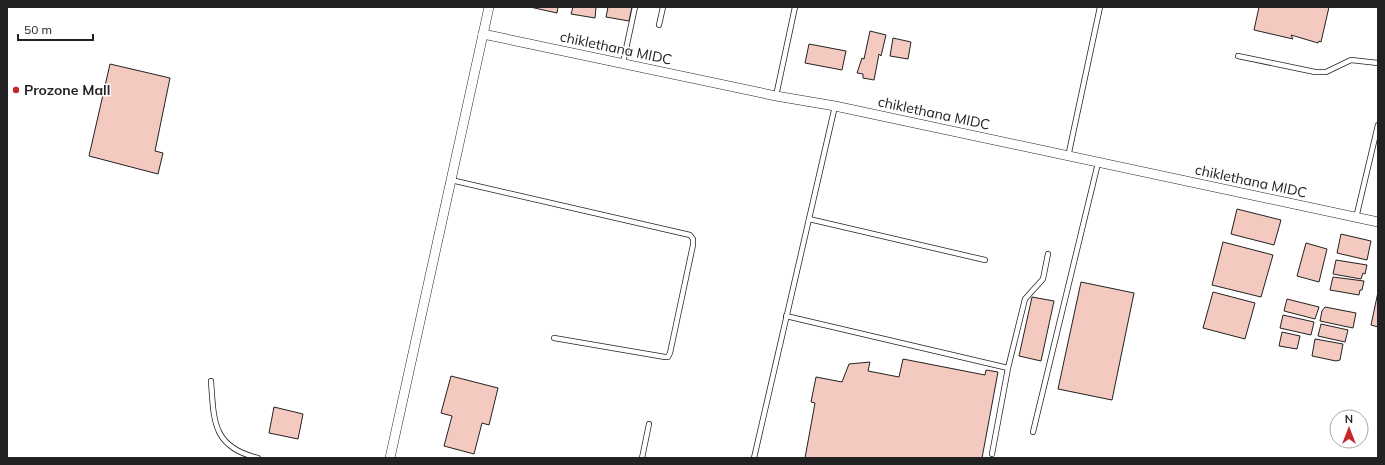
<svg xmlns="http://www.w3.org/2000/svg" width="1385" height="465" viewBox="0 0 1385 465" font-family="Mulish,sans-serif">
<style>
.building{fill:#f3c9c0;stroke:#222}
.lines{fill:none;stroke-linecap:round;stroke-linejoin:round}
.service-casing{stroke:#222;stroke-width:6}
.minor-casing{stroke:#222;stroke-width:10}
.service{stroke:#fff;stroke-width:4.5}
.minor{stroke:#fff;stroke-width:9}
.poi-dot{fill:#c62828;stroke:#fff;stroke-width:1.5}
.labels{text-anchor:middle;stroke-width:3;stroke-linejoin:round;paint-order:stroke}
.street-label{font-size:14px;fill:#222;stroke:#fff}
.poi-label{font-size:14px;font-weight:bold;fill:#222;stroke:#fff;text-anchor:start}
</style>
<rect width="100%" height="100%" fill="#fff"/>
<g class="building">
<polygon points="530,7 558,7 557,13"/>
<polygon points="573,7 596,7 595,18 571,14"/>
<polygon points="608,7 632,7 629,21 606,17"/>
<polygon points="1259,7 1329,7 1321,42 1319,41 1318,43 1291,35 1293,39 1254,30"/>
<polygon points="870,31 886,35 881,56 879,54 874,80 863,78 863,74 857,73 862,58 864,59"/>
<polygon points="893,38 911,42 908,59 890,56"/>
<polygon points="809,44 846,51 842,70 805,63"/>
<polygon points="110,64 170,78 155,151 163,153 158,174 89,156"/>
<polygon points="1237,209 1281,220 1274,245 1231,234"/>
<polygon points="1341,234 1371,241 1367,260 1337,253"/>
<polygon points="1223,242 1273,255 1261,297 1212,285"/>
<polygon points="1306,243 1327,249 1319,282 1297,276"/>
<polygon points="1336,260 1367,265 1365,274 1363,273 1361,279 1333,274"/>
<polygon points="1333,277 1364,281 1362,290 1360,290 1359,295 1330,290"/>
<polygon points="1081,282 1134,293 1112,400 1058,389"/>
<polygon points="1213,292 1255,303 1245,339 1203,328"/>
<polygon points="1378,292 1378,327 1371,325"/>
<polygon points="1032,297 1054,301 1041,361 1019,356"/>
<polygon points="1287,299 1319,307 1315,319 1284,311"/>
<polygon points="1325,307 1356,313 1353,328 1320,321 1322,311"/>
<polygon points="1283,315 1314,322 1311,335 1280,328"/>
<polygon points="1321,324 1348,330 1345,342 1318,336"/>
<polygon points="1282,332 1300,336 1297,349 1279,346"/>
<polygon points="1315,339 1343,344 1340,360 1336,361 1312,356"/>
<polygon points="903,359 985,375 986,370 998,372 982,458 805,458 815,403 811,402 816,377 842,382 849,364 870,362 868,371 899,377"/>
<polygon points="451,376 498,388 489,425 482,423 474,454 444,446 452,416 441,413"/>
<polygon points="274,407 303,414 298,439 269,433"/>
</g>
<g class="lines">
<defs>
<g id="service">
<polyline points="659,25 663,7"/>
<polyline points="1238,56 1315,72 1326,72 1351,60 1378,63"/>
<polyline points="623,63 635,7"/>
<polyline points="776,96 795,7"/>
<polyline points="1068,157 1100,7"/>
<polyline points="451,180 690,235 693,239 693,245 670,353 668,357 665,357 554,338"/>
<polyline points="1356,218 1378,125"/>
<polyline points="809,219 985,260"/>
<polyline points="786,316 1008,368"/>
<path d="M211 381C214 421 212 447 258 458"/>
<polyline points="1033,432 1098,163"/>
<polyline points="992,454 1008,368 1025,299 1043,279 1048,254"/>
<polyline points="642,458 649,424"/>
<polyline points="754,458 835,106"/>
</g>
<g id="minor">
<polyline points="483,34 776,96 835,106 1378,222"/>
<polyline points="390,458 489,7"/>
</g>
</defs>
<use href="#service" class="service-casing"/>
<use href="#minor" class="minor-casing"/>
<use href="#service" class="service"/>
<use href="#minor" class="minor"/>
</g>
<circle class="poi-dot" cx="16" cy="90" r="4"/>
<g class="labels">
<g class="street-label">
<text transform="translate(616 48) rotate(12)" y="5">chiklethana MIDC</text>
<text transform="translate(934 113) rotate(12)" y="5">chiklethana MIDC</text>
<text transform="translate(1251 181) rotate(12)" y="5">chiklethana MIDC</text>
</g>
<g class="poi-label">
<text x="24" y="95">Prozone Mall</text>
</g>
</g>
<rect width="1385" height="465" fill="none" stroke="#222222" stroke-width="16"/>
<g transform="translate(1349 429)"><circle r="19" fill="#ffffff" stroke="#a7a7a7"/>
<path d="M0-3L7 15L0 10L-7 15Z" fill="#c62828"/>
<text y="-6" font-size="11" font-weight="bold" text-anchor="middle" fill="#222222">N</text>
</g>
<path d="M18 34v6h75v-6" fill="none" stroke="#222222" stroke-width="2"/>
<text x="24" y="34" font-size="12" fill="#222222" stroke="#ffffff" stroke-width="3" paint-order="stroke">50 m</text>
</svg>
